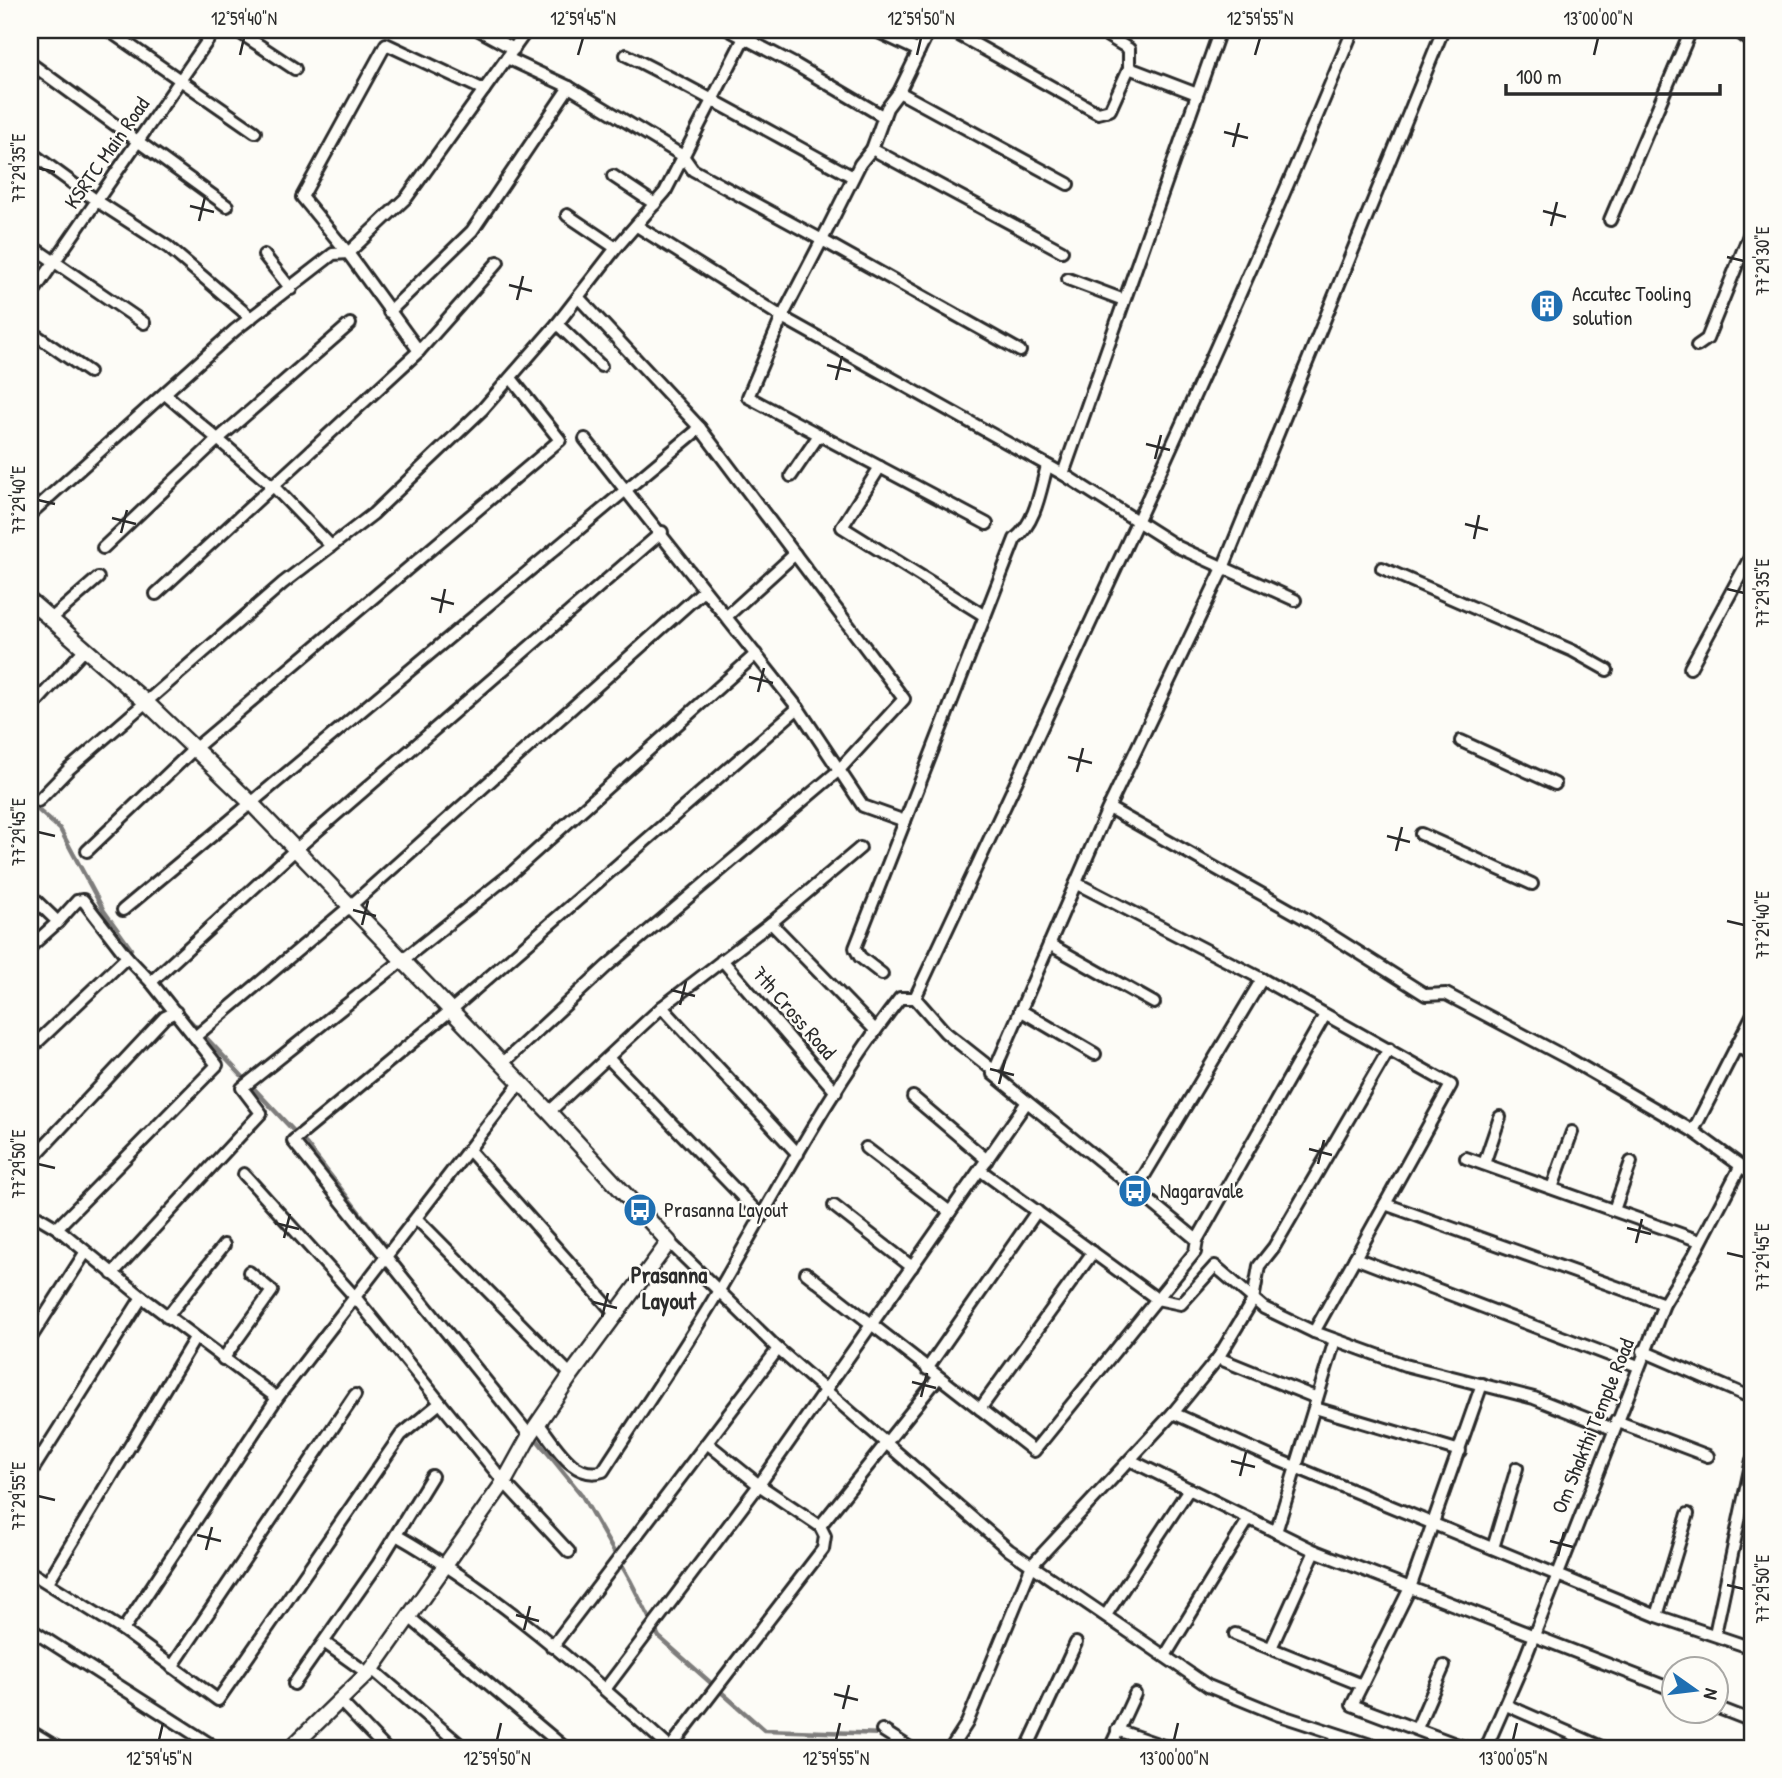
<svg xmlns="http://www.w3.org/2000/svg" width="1782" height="1778" viewBox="0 0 1782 1778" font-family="'Patrick Hand',sans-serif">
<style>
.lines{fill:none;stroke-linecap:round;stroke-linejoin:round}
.stream{stroke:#7e7d7b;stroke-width:4.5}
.minor-casing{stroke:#2b2b2b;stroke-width:16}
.tertiary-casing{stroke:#2b2b2b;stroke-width:19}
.minor{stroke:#fdfcf7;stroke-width:10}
.tertiary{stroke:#fdfcf7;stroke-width:14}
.ticks{fill:none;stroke:#2b2b2b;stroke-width:2.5}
.labels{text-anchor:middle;stroke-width:5;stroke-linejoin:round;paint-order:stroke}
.street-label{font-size:21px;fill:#2b2b2b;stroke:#fdfcf7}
.poi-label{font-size:21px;fill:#2b2b2b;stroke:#fdfcf7;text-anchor:start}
.neighbourhood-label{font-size:23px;font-weight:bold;fill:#2b2b2b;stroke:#fdfcf7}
.neatline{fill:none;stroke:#2b2b2b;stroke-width:2.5}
.ticks-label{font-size:18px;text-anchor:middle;fill:#2b2b2b}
</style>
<rect width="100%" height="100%" fill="#fdfcf7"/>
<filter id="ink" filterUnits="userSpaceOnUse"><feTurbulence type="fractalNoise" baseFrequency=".0143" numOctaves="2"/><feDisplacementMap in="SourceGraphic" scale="14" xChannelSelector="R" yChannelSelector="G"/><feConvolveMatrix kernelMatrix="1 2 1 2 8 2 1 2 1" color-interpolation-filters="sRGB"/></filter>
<g filter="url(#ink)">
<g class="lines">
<g class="stream">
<polyline points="30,803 60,829 104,911 131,949"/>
<polyline points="181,1011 306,1144 425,1297"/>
<polyline points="534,1436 581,1494 630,1580 659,1637 764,1730 885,1734"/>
</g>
<defs>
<g id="minor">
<polyline points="108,30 255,132"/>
<polyline points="236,30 295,69"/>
<polyline points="479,30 514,49"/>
<polyline points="729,30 796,65 884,117"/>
<polyline points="874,30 919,51"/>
<polyline points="950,30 1098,113 1110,110 1129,68"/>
<polyline points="1098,30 1129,49 1129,68 1197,94"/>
<polyline points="1736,30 1752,42"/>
<path d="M626 55C703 93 777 136 853 177"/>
<polyline points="507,58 569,87 683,156 693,170 822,240 860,164 872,149 887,108 899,92 929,30"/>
<polyline points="30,63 227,206"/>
<polyline points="899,92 1068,184"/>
<polyline points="872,149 1062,251"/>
<polyline points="30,152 97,201 168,247 251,318"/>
<polyline points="613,176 655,204"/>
<polyline points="567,215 616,248"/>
<polyline points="1610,220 1691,30"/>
<polyline points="637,226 782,317 748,397 987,524"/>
<polyline points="30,245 144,323"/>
<polyline points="264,255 291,289"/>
<polyline points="1068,279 1124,300"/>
<polyline points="30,297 215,30"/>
<polyline points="578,297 700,428"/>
<polyline points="389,312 472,231 569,87"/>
<polyline points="557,324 601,366"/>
<polyline points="30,331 89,372"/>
<polyline points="1697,346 1707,339 1752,228"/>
<polyline points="419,351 348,253 302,197 386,44 484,90"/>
<polyline points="1020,351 822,240 782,317 1063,474 1178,547 1295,600"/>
<polyline points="165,394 276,489 331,546"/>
<path d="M585 439 798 708 863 806 905 821 1015 539C1036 522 1040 491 1047 466"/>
<polyline points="880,467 842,527 985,616"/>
<polyline points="1063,474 1220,30"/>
<polyline points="791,476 819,435"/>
<polyline points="30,514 235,330 333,254 348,253 407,197 527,30"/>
<polyline points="103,548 217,440 350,324"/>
<polyline points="1382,568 1573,651 1607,670"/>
<polyline points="156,594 419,351 498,262"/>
<polyline points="727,616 795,554"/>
<polyline points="51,619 98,578"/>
<polyline points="1690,668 1752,554"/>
<polyline points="30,709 85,649"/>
<polyline points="1461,741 1555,784"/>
<polyline points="38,801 69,769 283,583 373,514 482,410 557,324 616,248 665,192 748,30"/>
<polyline points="1109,808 1304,918 1426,995 1446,994 1569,1059 1693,1131 1752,1174"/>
<polyline points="1421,834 1532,884"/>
<polyline points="87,851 193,750 560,440 511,378"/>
<polyline points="1076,883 1262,979 1451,1085 1314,1332"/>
<polyline points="30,895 58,922 30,947"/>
<polyline points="123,910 700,428 904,699 838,771 607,966 502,1064"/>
<polyline points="58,922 77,901 83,900 127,957"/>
<polyline points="771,923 860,848"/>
<polyline points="1049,944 1154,1003"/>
<polyline points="722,960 836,1092"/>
<polyline points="882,974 860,957 855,948 905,821"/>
<path d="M915 998C1065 677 1218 357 1353 30"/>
<polyline points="662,1007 798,1154"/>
<polyline points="1020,1010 1095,1054"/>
<path d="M1325 1015 1197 1240C1130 1184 1061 1130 993 1074L1107 811 1223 568 1443 30"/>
<polyline points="195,1037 348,908 703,591"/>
<polyline points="1737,1045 1752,1056"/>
<polyline points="30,1049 127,957 151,982 294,851 662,532"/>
<polyline points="609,1059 760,1215"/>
<polyline points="913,1097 987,1160"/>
<polyline points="549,1112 662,1007 771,923 875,1030"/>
<polyline points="1693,1131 1752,1016"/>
<polyline points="866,1148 950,1212"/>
<polyline points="469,1150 616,1315"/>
<polyline points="1466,1158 1700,1241"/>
<polyline points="30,1161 165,1017 176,1012"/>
<polyline points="1484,1164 1500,1117"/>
<polyline points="980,1170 1157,1299 1181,1304 1215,1266 1264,1308 1314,1332 1405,1365 1534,1398 1613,1429"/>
<polyline points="244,1174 355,1297 504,1482 569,1552"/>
<polyline points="1552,1188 1572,1132"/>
<polyline points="1135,1191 1262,979"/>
<polyline points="1385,1204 1664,1304"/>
<polyline points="834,1206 912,1267"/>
<polyline points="1614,1210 1631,1162"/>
<polyline points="30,1212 57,1228"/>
<polyline points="417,1219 571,1375"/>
<polyline points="669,1242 778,1349 1009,1550 1208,1686 1279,1715 1380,1748"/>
<polyline points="1355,1258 1638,1366"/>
<polyline points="806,1273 1034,1451 1195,1252 1197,1240"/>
<polyline points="112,1274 261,1113 242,1088 507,877 756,654"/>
<polyline points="142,1297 277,1398"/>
<polyline points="167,1317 224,1245"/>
<polyline points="30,1339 85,1253"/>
<polyline points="1643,1351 1752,1398"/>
<polyline points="223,1359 272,1291 249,1272"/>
<polyline points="927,1369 1037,1211"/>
<polyline points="1317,1398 1218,1358 1253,1300 1259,1266 1274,1247 1389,1049"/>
<polyline points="1315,1408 1460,1451"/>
<polyline points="980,1409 1093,1252"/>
<polyline points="1173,1413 1218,1358"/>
<polyline points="1616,1421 1708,1456"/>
<path d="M538 1423C555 1444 573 1481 603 1471 641 1412 682 1353 718 1292 776 1193 829 1089 900 998H915L945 1032 993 1070"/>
<polyline points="530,1436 293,1141 450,1011 798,708"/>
<polyline points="707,1443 759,1485 820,1526"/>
<polyline points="1130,1460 1189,1489"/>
<polyline points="30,1474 142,1297 57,1228 217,1065 151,982"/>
<polyline points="1276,1532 1335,1340"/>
<path d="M396 1535C496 1592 585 1671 670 1748"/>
<polyline points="1493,1548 1517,1468"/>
<polyline points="30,1572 123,1630 218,1700 401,1435 440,1403"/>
<polyline points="48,1582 195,1338"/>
<polyline points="1106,1615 1189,1489 1315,1551 1674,1690"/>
<polyline points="1657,1616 1688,1514"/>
<polyline points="409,1617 565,1748"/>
<polyline points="30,1629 216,1748"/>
<polyline points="123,1630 277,1398 520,1083"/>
<polyline points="1235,1634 1362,1685"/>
<polyline points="1715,1634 1752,1460"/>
<polyline points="325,1643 367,1673"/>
<polyline points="552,1647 778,1349"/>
<polyline points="1271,1648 1315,1551"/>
<polyline points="1165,1656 1248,1520"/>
<polyline points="172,1667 355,1395"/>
<polyline points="372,1669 464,1748"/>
<polyline points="294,1684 378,1564 432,1476"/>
<polyline points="606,1688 759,1485 1027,1102"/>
<polyline points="340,1701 385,1748"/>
<polyline points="1506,1705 1604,1748"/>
<polyline points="1716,1707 1752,1721"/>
<polyline points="1417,1728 1444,1666"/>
<polyline points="882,1730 910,1748"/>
<polyline points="1117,1730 1169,1748"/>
<polyline points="30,1731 58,1748"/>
<polyline points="670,1748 823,1549 825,1536 820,1526 938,1378"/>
<polyline points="951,1748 967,1723 1032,1565 1173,1413 1271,1457 1657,1616 1752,1648"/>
<polyline points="1027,1748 1076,1643"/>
<polyline points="1110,1748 1135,1694"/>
<polyline points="1331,1748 1338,1735"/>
<polyline points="1466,1748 1352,1705 1410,1588 1482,1384"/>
<polyline points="1486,1748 1522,1666 1664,1304 1694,1255 1740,1167"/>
</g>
<polyline id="tertiary" points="30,601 147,703 250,802 549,1112 669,1242 571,1375 530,1435 504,1482 372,1669 291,1748"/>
</defs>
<use href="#minor" class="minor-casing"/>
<use href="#tertiary" class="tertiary-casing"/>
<use href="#minor" class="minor"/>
<use href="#tertiary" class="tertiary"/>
</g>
</g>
<path class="ticks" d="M240 55 244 38M578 55 583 38M917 55 921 38M1255 55 1260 38M1594 55 1598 38M1224 132 1248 138M1233 147 1239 123M38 168 55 172M190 206 214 212M1543 211 1566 217M199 221 205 197M1551 226 1557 202M1727 257 1744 261M509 285 532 291M517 300 523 276M827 365 851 371M836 380 842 356M1146 444 1170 450M1155 459 1161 435M38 500 55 504M112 518 136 524M1465 524 1488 530M121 533 127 510M1474 539 1479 515M1727 589 1744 593M431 598 454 604M440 613 445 589M749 677 773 683M758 692 764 668M1068 757 1092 763M1077 772 1083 748M38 832 55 836M1387 836 1410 842M1396 851 1402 827M353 910 376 916M1727 921 1744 925M362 925 368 901M671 990 695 996M680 1005 686 981M990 1069 1014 1075M999 1084 1005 1060M1309 1149 1332 1155M38 1164 55 1168M1318 1164 1324 1140M275 1223 299 1229M1627 1228 1651 1234M284 1238 290 1214M1636 1243 1642 1219M1727 1253 1744 1257M593 1302 617 1308M602 1317 608 1293M912 1382 936 1388M921 1397 927 1373M1231 1461 1255 1467M1240 1476 1246 1452M38 1496 55 1500M197 1535 221 1541M1550 1541 1573 1547M206 1550 212 1527M1558 1556 1564 1532M1727 1585 1744 1589M516 1615 539 1621M524 1630 530 1606M834 1694 858 1700M843 1709 849 1685M159 1740 163 1723M497 1740 501 1723M836 1740 840 1723M1174 1740 1178 1723M1513 1740 1517 1723"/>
<defs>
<symbol id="building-disc" viewBox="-11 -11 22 22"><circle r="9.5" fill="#1f6fb2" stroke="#fdfcf7"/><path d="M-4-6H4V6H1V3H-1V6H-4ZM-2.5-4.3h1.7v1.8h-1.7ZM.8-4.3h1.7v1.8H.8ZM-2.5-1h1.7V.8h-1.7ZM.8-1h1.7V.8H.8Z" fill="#fff"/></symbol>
<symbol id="bus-disc" viewBox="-11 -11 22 22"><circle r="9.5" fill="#1f6fb2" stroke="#fdfcf7"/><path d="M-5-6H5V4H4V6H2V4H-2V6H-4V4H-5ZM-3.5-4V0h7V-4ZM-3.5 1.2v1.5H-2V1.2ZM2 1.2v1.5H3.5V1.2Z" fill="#fff"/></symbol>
</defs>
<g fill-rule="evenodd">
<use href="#building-disc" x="1528" y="287" width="38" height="38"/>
<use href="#bus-disc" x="1116" y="1172" width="38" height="38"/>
<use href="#bus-disc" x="621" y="1191" width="38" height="38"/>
</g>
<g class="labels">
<g class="street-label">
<text transform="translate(107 153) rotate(-55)" y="7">KSRTC Main Road</text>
<text transform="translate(794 1013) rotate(49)" y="7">7th Cross Road</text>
<text transform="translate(1593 1426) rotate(-68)" y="7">Om Shakthi Temple Road</text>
</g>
<g class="poi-label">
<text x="1572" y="301">Accutec Tooling<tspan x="1572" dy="24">solution</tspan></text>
<text x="1160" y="1198">Nagaravale</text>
<text x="664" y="1217">Prasanna Layout</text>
</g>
<g class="neighbourhood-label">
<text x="669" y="1283">Prasanna<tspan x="669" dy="26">Layout</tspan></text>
</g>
</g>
<rect width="1782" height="1778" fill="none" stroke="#fdfcf7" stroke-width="77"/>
<g transform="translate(1695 1690) rotate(104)"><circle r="33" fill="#fdfcf7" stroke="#a9a8a5" stroke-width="2"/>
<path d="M0-5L12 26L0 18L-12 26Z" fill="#1f6fb2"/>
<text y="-10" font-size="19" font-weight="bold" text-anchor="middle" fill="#2b2b2b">N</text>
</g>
<path d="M1506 84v10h214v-10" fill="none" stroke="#2b2b2b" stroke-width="3.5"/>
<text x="1516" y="84" font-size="21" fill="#2b2b2b" stroke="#fdfcf7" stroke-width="5" paint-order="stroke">100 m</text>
<rect x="38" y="38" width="1706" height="1702" class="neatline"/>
<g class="ticks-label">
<text x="244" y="25">12°59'40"N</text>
<text x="583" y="25">12°59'45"N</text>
<text x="921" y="25">12°59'50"N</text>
<text x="1260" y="25">12°59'55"N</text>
<text x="1598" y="25">13°00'00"N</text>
<text transform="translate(19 168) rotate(-90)" y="6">77°29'35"E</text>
<text transform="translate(1763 261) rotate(-90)" y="6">77°29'30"E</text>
<text transform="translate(19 500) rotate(-90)" y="6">77°29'40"E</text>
<text transform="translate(1763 593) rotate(-90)" y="6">77°29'35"E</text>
<text transform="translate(19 832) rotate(-90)" y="6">77°29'45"E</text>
<text transform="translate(1763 925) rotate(-90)" y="6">77°29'40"E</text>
<text transform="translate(19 1164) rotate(-90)" y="6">77°29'50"E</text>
<text transform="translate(1763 1257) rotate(-90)" y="6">77°29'45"E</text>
<text transform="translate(19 1496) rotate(-90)" y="6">77°29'55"E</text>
<text transform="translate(1763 1589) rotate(-90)" y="6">77°29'50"E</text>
<text x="159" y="1765">12°59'45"N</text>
<text x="497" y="1765">12°59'50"N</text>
<text x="836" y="1765">12°59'55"N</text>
<text x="1174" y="1765">13°00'00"N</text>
<text x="1513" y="1765">13°00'05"N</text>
</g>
</svg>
